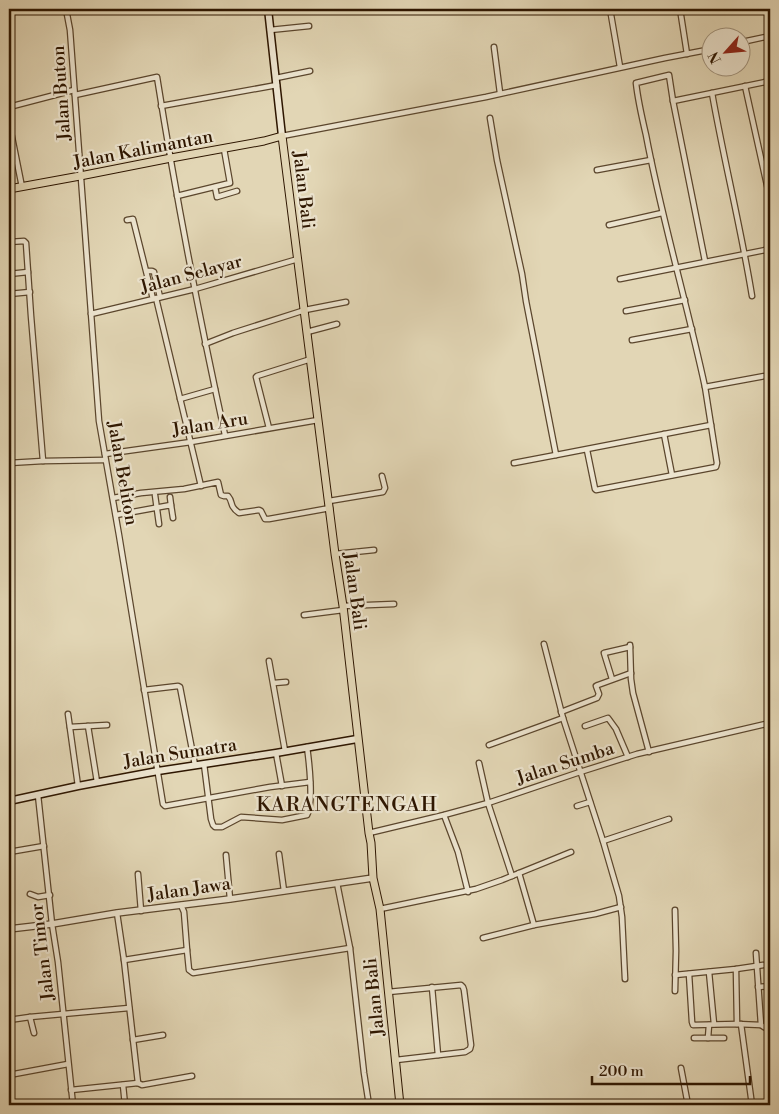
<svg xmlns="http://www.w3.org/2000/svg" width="779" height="1114" viewBox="0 0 779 1114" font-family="'Libre Bodoni',serif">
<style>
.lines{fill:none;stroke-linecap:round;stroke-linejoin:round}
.minor-casing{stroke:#5b462d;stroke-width:7}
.tertiary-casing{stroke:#5b462d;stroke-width:8}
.secondary-casing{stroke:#2e1600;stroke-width:9}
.trunk-casing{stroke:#2e1600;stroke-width:9}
.minor{stroke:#ece4cf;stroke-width:4.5}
.tertiary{stroke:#ece4cf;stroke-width:5.5}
.secondary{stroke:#ece4cf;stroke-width:6}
.trunk{stroke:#e2d6b5;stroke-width:7}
.labels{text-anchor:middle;stroke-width:4.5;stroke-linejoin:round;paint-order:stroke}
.street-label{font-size:18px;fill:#2e1600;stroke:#ece4cf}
.quarter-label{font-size:20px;letter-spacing:1px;fill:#2e1600;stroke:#ece4cf}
</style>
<rect width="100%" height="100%" fill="#e2d6b5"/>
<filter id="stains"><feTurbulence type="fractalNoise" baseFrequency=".004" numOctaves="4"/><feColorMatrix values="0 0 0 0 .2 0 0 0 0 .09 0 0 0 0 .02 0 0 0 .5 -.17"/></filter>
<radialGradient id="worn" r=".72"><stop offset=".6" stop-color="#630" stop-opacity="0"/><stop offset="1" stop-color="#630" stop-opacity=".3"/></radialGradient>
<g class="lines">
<defs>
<g id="minor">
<polyline points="66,9 70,30 99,421 119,535 163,804 165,806 270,787 310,782"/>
<polyline points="610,9 620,67"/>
<polyline points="680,9 687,54"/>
<polyline points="592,10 603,9"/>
<polyline points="270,30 309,26"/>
<polyline points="742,42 770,36"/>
<polyline points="494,47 500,93"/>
<polyline points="276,78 310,71"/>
<polyline points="745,86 770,199"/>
<path d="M712 93C724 161 741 228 752 296"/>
<path d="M75 95 157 77C176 197 199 316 225 435"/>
<polyline points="673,101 770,81"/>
<polyline points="161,106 277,85"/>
<polyline points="9,107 74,90"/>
<polyline points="490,118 497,160 522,274 526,301 556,455 711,425"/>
<polyline points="9,122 22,187"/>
<polyline points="282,136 486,97 665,58 712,49"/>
<polyline points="597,170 651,160"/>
<polyline points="215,187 217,197 237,191"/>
<polyline points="177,196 230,183 224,149"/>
<polyline points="127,220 133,219 153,299"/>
<polyline points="609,225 662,213"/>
<polyline points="9,242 24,241 26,243 31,316 43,461 105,460"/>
<path d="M705 261 673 101 669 75 636 83C638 101 642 118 646 135 662 220 687 303 705 387L770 375"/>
<polyline points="148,271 152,271 154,272 160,297"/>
<polyline points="9,274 28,272"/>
<polyline points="620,279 770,249"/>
<polyline points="9,294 30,292"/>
<polyline points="156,298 201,486"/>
<polyline points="626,311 685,300"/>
<polyline points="91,314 195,289 298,259"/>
<polyline points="307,332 337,324"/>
<polyline points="632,340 692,329"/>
<polyline points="205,344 233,333 305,310 346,302"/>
<polyline points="180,399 215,389"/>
<polyline points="269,428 256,377 257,376 311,359"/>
<polyline points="664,434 672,475"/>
<polyline points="587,450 595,489 596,490 716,467 717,463 705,387"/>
<polyline points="105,454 191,442 318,420"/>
<polyline points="9,463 43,461"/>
<polyline points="514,463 556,455"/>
<polyline points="155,495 159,524"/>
<polyline points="170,497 171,505"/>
<path d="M113 498 141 493 184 489 218 482 221 495 224 496H228C234 503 228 505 239 513L259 510 261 511 265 519H269L330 508"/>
<polyline points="329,501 383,492 385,488 382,476"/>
<polyline points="116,515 171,505 173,518"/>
<polyline points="335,554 374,550"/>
<polyline points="343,606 394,604"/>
<polyline points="304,615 343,610"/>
<polyline points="544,644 563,718 603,841 619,896 622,917 625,979"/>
<polyline points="630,645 631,679 633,693 649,752"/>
<polyline points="269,661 285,751"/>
<polyline points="612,679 604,653 630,647"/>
<polyline points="274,683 286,682"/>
<polyline points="144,690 178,686 180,687 195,765"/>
<polyline points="561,712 597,698 599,694 596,686 598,685 631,673"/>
<polyline points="68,714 78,786"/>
<polyline points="88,726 97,782"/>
<polyline points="585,726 608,718 616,729 628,757"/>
<polyline points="70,727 107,725"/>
<polyline points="489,745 563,718"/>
<polyline points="276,753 282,786"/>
<polyline points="479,763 488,803 512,876"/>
<path d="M204 764 211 819 213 825 215 827H222L241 817 282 820 307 815C314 804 309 761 307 747"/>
<polyline points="38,795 52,924 58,962 73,1105"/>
<polyline points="577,806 590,802"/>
<polyline points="444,815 458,852 468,892"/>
<polyline points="369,833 444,815 488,803 580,772 637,754 770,723"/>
<polyline points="603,841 669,819"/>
<polyline points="9,852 44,846"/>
<polyline points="279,854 284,891"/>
<polyline points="226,855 230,899"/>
<polyline points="519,873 534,925"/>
<polyline points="138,874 141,911"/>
<polyline points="337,883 350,948 364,1073 369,1105"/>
<polyline points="30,894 38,897 50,895"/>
<polyline points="181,905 184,912 187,950 189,970 193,973 350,948"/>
<polyline points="380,909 476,889 502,880 571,852"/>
<polyline points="675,910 676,951 675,991"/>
<polyline points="117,913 124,960 138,1083"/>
<polyline points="9,920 10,928"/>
<polyline points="483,938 534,925 595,914 621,907"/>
<polyline points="756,953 761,1025"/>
<polyline points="124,960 187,950"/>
<polyline points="736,969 737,1024"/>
<polyline points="709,972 714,1024"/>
<polyline points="689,974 692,1022 693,1025 737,1024 761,1025 770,1031"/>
<polyline points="675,975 736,969 770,964"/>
<polyline points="432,987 438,1055"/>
<polyline points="758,987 770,986"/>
<polyline points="388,992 461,985 463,987 464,990 471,1045 470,1049 465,1052 396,1060"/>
<polyline points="30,1017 34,1033"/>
<polyline points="9,1020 30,1017 129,1008"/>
<polyline points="741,1024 752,1105"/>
<polyline points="694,1038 724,1038"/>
<polyline points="708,1038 709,1025"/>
<polyline points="133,1040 163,1035"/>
<polyline points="681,1068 688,1105"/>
<polyline points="9,1075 68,1064"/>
<polyline points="123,1085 125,1105"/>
<polyline points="71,1090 138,1083 142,1085 192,1076"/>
<polyline points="467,1105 481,1103"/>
</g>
<polyline id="tertiary" points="9,929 52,924 117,913 230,899 373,878"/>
<g id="secondary">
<polyline points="268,9 282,136"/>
<polyline points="9,801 78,786 158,771 276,753 357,739"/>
</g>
<polyline id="trunk" points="9,189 80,176 171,158 264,141 282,136 335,554 343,606 369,833 371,843 373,878 380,909 400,1105"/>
</defs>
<use href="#minor" class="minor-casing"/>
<use href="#tertiary" class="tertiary-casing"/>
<use href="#secondary" class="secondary-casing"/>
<use href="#trunk" class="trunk-casing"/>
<use href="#minor" class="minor"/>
<use href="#tertiary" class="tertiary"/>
<use href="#secondary" class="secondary"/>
<use href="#trunk" class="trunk"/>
</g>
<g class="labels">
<g class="street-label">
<text transform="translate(61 93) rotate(-94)" y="6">Jalan Buton</text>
<text transform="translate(143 149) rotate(-11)" y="6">Jalan Kalimantan</text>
<text transform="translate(304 190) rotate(83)" y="6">Jalan Bali</text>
<text transform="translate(191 274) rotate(-15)" y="6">Jalan Selayar</text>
<text transform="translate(210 424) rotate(-9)" y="6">Jalan Aru</text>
<text transform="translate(123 473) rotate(80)" y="6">Jalan Beliton</text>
<text transform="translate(355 591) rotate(82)" y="6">Jalan Bali</text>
<text transform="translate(180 753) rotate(-9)" y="6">Jalan Sumatra</text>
<text transform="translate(565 763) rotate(-18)" y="6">Jalan Sumba</text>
<text transform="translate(189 889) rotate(-8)" y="6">Jalan Jawa</text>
<text transform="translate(42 952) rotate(-97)" y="6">Jalan Timor</text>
<text transform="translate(374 997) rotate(-96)" y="6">Jalan Bali</text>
</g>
<g class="quarter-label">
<text x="347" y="811">KARANGTENGAH</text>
</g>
</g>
<rect width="779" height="1114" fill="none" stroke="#e2d6b5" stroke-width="30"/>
<rect x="10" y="10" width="759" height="1094" fill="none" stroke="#2e1600" stroke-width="2.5"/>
<rect x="15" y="15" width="749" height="1084" fill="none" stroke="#2e1600"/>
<g transform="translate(726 52) rotate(243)"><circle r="24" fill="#ece4cf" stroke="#a0927c"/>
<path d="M0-4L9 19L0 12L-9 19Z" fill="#8f2418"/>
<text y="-8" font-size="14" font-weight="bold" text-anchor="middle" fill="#2e1600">N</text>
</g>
<path d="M592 1076v8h158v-8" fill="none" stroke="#2e1600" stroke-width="2.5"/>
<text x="599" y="1076" font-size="15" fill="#2e1600" stroke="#ece4cf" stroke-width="4" paint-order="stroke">200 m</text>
<rect width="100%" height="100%" filter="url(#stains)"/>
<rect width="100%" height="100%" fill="url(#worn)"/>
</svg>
